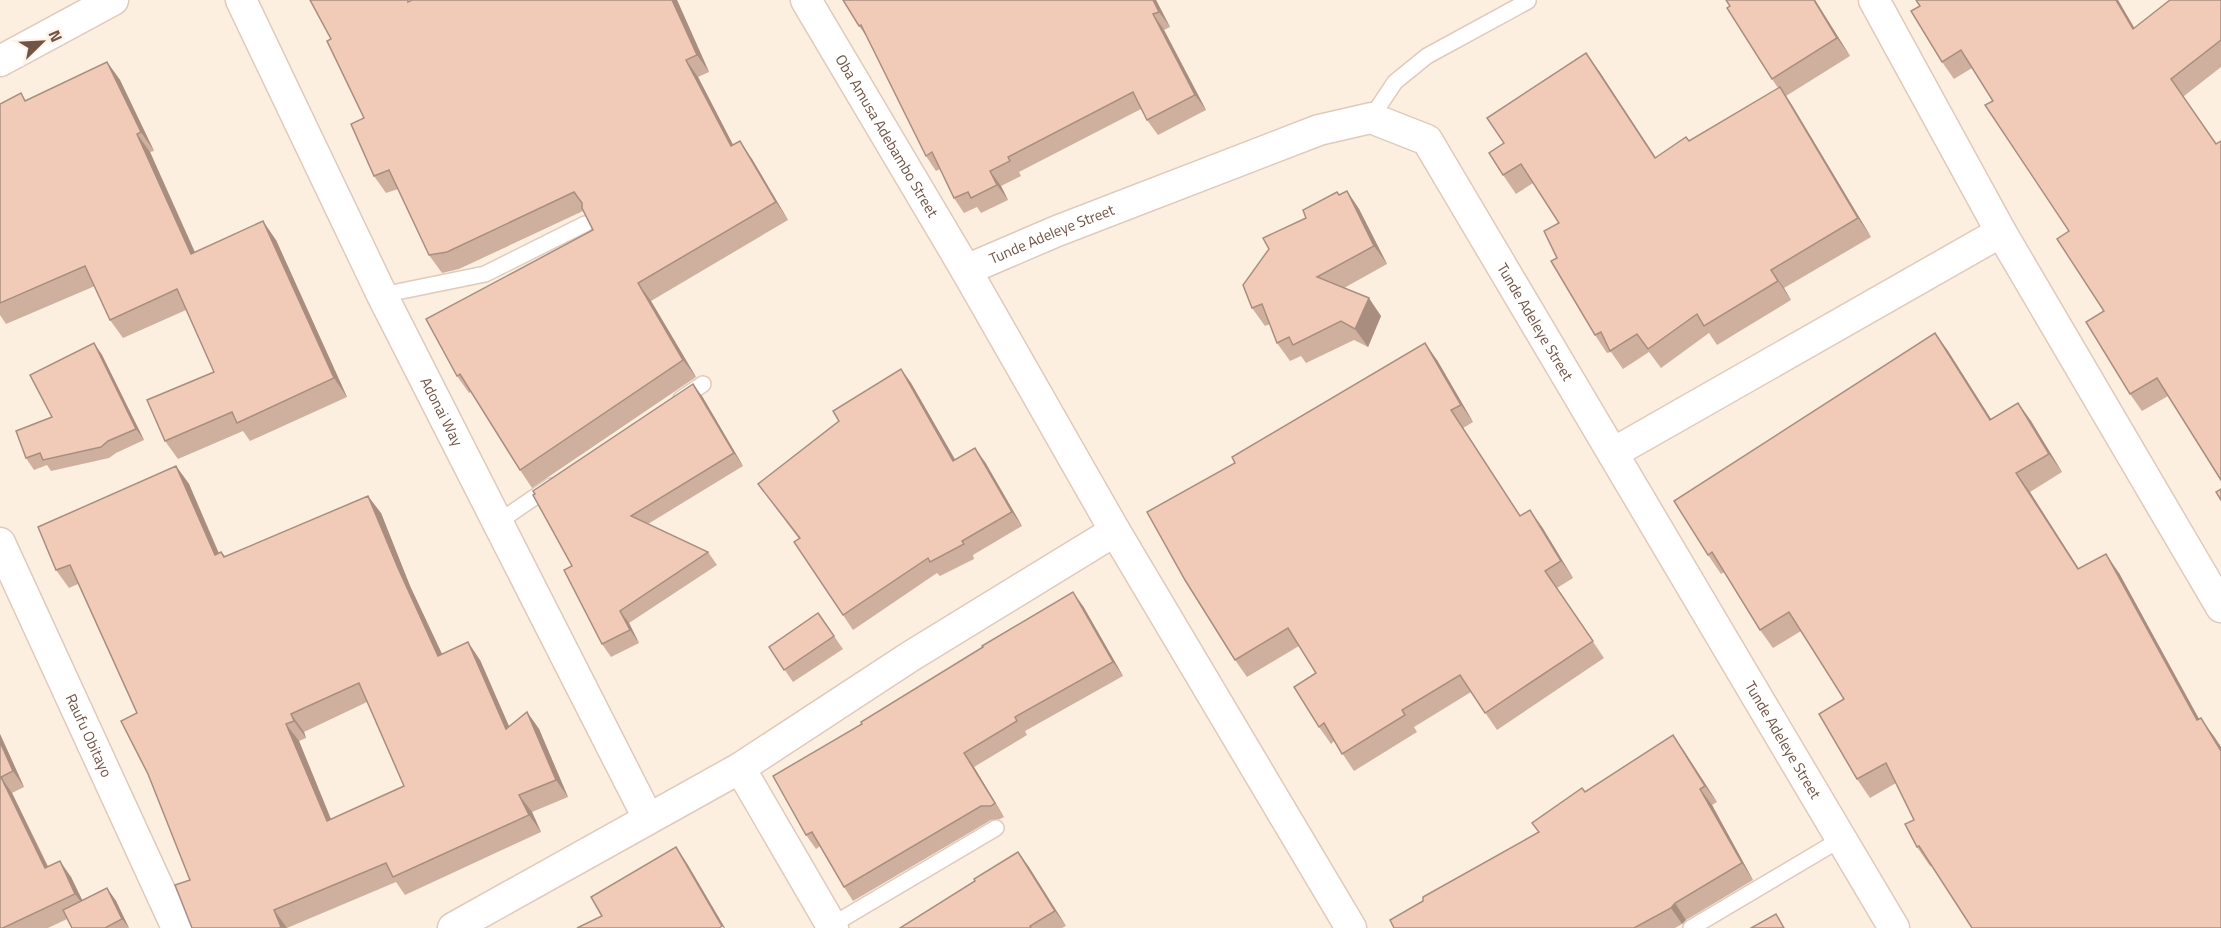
<svg xmlns="http://www.w3.org/2000/svg" width="2221" height="928" viewBox="0 0 2221 928" font-family="'Titillium Web',sans-serif">
<style>
.lines{fill:none;stroke-linecap:round;stroke-linejoin:round}
.service-casing{stroke:#dfcabb;stroke-width:18}
.minor-casing{stroke:#dfcabb;stroke-width:33}
.service{stroke:#fff;stroke-width:15}
.minor{stroke:#fff;stroke-width:30}
.wall{fill:#cfaf9d;fill-rule:evenodd}
.shaded-wall{fill:#a98e80}
.building{fill:#f1cbb7;stroke:#a98e80;stroke-width:1.5;fill-rule:evenodd}
.labels{text-anchor:middle;stroke-width:4.5;stroke-linejoin:round;paint-order:stroke}
.street-label{font-size:15px;fill:#715447;stroke:#fff3e5}
</style>
<rect width="100%" height="100%" fill="#fcefdf"/>
<g class="lines">
<defs>
<g id="service">
<polyline points="1371,118 1395,82 1427,56 1528,1"/>
<polyline points="382,295 485,274 585,224"/>
<polyline points="681,399 703,384"/>
<polyline points="497,523 551,486"/>
<polyline points="832,925 996,828"/>
<polyline points="1691,928 1841,839"/>
</g>
<g id="minor">
<path id="s1" d="M241 0 382 295 648 818"/>
<path id="s2" d="M806 0 966 270 1115 531 1351 928"/>
<polyline points="1874,0 2001,232 2221,607"/>
<polyline points="0,61 113,0"/>
<path id="s3" d="M966 270 1057 231 1319 130 1371 118 1427 140 1894 928"/>
<polyline points="1613,453 2001,232"/>
<path id="s4" d="M0 543 177 928"/>
<polyline points="740,768 833,928"/>
<polyline points="453,928 740,768 911,656 1115,531"/>
</g>
</defs>
<use href="#service" class="service-casing"/>
<use href="#minor" class="minor-casing"/>
<use href="#service" class="service"/>
<use href="#minor" class="minor"/>
</g>
<g class="wall">
<polygon points="677,0 709,72 698,77 733,145 752,159 788,220 651,301 696,377 532,488 520,470 471,392 469,393 457,376 593,230 583,211 459,269 442,273 429,255 398,189 386,193 374,176 364,118"/>
<polygon points="843,0 1156,0 1170,27 1164,30 1206,110 1158,135 1147,120 1141,109 1019,172 1021,176 1001,186 1008,200 981,213 977,207 964,213 954,198 940,169 936,171 926,156 869,40 859,26"/>
<polygon points="1815,0 1850,56 1786,96 1871,237 1784,288 1791,300 1717,345 1709,333 1661,368 1649,352 1623,369 1611,352 1607,353 1595,335 1557,258 1559,223 1533,183 1516,194 1503,175 1504,143 1599,71 1655,158 1689,141 1778,88 1772,79"/>
<polygon points="1916,0 2118,0 2134,28 2221,0 2221,67 2184,96 2168,396 2142,411 2130,394 2104,311 2069,231 1993,101 1972,68 1954,79 1942,62 1920,6"/>
<polygon points="107,62 120,80 154,151 150,152 195,252 276,240 347,397 250,441 243,431 178,459 165,441 214,372 186,310 123,338 110,320 95,286 6,324 0,315 0,104 21,93 26,101"/>
<polygon points="1347,191 1359,209 1387,264 1344,288 1381,316 1368,347 1354,340 1306,363 1301,356 1290,361 1277,343 1270,324 1265,326 1252,308 1306,218 1337,192 1339,195"/>
<polygon points="1935,333 1948,351 1991,419 2018,403 2031,421 2062,472 2030,492 2079,569 2119,573 2199,719 2214,736 2221,747 2221,928 1930,866 1917,847 1914,820 1896,783 1870,798 1857,779 1844,699 1801,631 1773,648 1760,630 1724,572 1721,574 1708,555"/>
<polygon points="94,343 102,355 144,440 116,453 109,458 51,471 47,465 34,470 26,458 52,417"/>
<polygon points="1437,360 1473,422 1463,428 1520,516 1542,527 1573,578 1557,588 1604,658 1497,730 1471,692 1414,727 1417,732 1354,771 1334,741 1331,744 1319,727 1316,673 1299,646 1247,677 1235,660"/>
<polygon points="901,369 911,383 955,460 985,462 1022,526 973,555 974,559 940,576 937,573 853,630 843,615 799,539 758,484 839,421"/>
<polygon points="702,396 743,466 648,524 708,552 717,565 629,623 639,643 611,657 602,644 572,566"/>
<path d="M176 466 189 484 219 553 221 552 225 556 381 513 410 586 442 654 480 660 509 726 527 712 539 729 568 797 532 812 541 832 405 895 396 882 287 928H192L190 880 137 713 78 584 69 588 56 570ZM367 702 404 786 331 819 299 741 306 738 304 732Z"/>
<polygon points="1083,606 1123,676 1025,731 1027,735 974,767 1004,817 1000,819 991,820 853,901 844,887 820,846 816,849 806,835"/>
<polygon points="818,613 843,649 793,682 769,647"/>
<polygon points="0,734 24,787 12,793 48,866 71,877 82,900 107,888 116,901 129,928 72,928 67,919 48,928 0,928"/>
<polygon points="1684,751 1717,802 1712,805 1753,880 1686,920 1682,924 1675,928 1394,928 1423,901 1539,832 1585,792"/>
<polygon points="1018,852 1066,926 1062,928 900,928 975,881"/>
</g>
<g class="shaded-wall">
<polygon points="672,0 677,0 709,72 697,55"/>
<polygon points="1153,0 1156,0 1170,27 1159,12"/>
<polygon points="1814,0 1815,0 1850,56 1837,38"/>
<polygon points="2116,0 2118,0 2145,46 2133,29"/>
<polygon points="1153,14 1164,30 1206,110 1195,95"/>
<polygon points="1586,53 1599,71 1668,176 1655,158"/>
<polygon points="686,60 698,77 743,164 731,146"/>
<polygon points="107,62 120,80 154,151 141,132"/>
<polygon points="1780,87 1792,105 1871,237 1858,218"/>
<polygon points="137,134 150,152 204,273 191,254"/>
<polygon points="740,141 752,159 788,220 776,202"/>
<polygon points="990,171 1001,186 1008,200 997,185"/>
<polygon points="1347,191 1359,209 1387,264 1374,246"/>
<polygon points="263,221 276,240 347,397 334,378"/>
<polygon points="1771,270 1784,288 1791,300 1778,281"/>
<polygon points="638,283 651,301 696,377 683,360"/>
<polygon points="1369,298 1381,316 1368,347 1355,329"/>
<polygon points="1935,333 1948,351 2003,438 1990,420"/>
<polygon points="94,343 102,355 144,440 136,429"/>
<polygon points="1425,343 1437,360 1473,422 1461,405"/>
<polygon points="901,369 911,383 964,475 953,461"/>
<polygon points="693,384 702,396 743,466 734,453"/>
<polygon points="2018,403 2031,421 2062,472 2049,454"/>
<polygon points="1451,410 1463,428 1532,534 1520,516"/>
<polygon points="975,448 985,462 1022,526 1012,512"/>
<polygon points="176,466 189,484 227,573 215,555"/>
<polygon points="2016,473 2030,492 2091,588 2078,569"/>
<polygon points="368,496 381,513 410,586 451,673 438,656 398,568"/>
<polygon points="1530,510 1542,527 1573,578 1561,561"/>
<polygon points="2106,554 2119,573 2210,739 2197,720"/>
<polygon points="1073,592 1083,606 1123,676 1113,662"/>
<polygon points="620,611 629,623 639,643 630,630"/>
<polygon points="468,642 480,660 518,747 506,729"/>
<polygon points="527,712 539,729 568,797 556,780"/>
<polygon points="291,714 304,732 306,738 294,721"/>
<polygon points="2201,718 2221,747 2221,751"/>
<polygon points="286,724 299,741 339,839 327,821"/>
<polygon points="0,734 24,787 13,771 0,742"/>
<polygon points="1673,735 1684,751 1717,802 1705,786"/>
<polygon points="964,753 974,767 1004,817 995,803"/>
<polygon points="1,777 12,793 56,884 45,868"/>
<polygon points="1700,789 1712,805 1753,880 1742,863"/>
<polygon points="519,795 532,812 541,832 529,815"/>
<polygon points="676,847 688,865 725,928 724,928 722,926"/>
<polygon points="1018,852 1029,867 1066,926 1055,911"/>
<polygon points="60,861 71,877 87,910 75,894"/>
<polygon points="107,888 116,901 129,928 122,919"/>
<polygon points="1675,903 1686,920 1682,924 1671,908"/>
<polygon points="274,910 287,928 282,928 281,927"/>
</g>
<g class="building">
<polygon points="310,0 408,0 408,2 412,0 672,0 697,55 686,60 731,146 740,141 776,202 638,283 683,360 520,470 460,374 457,376 426,319 593,230 582,208 582,203 574,192 447,252 429,255 389,170 374,176 351,124 364,118 327,41 331,39"/>
<polygon points="843,0 1153,0 1159,12 1153,14 1195,95 1147,120 1133,92 1008,157 1010,161 990,171 997,185 971,198 968,192 954,198 932,152 926,156 861,25 859,26"/>
<polygon points="1726,0 1814,0 1837,38 1772,79 1727,8 1730,6"/>
<polygon points="1916,0 2116,0 2133,29 2170,0 2221,0 2221,40 2171,79 2216,144 2221,141 2221,480 2157,378 2130,394 2086,322 2104,311 2057,239 2069,231 1985,105 1993,101 1961,50 1942,62 1911,11 1920,6"/>
<polygon points="1586,53 1655,158 1686,137 1689,141 1780,87 1858,218 1771,270 1778,281 1704,326 1697,314 1648,349 1637,334 1610,351 1601,332 1595,335 1551,261 1557,258 1544,231 1559,223 1521,164 1503,175 1489,153 1504,143 1487,118"/>
<polygon points="107,62 141,132 137,134 191,254 263,221 334,378 237,423 232,412 165,441 147,400 214,372 177,289 110,320 85,266 0,303 0,104 21,93 25,101"/>
<polygon points="1347,191 1374,246 1317,277 1369,298 1355,329 1341,321 1293,345 1289,337 1277,343 1262,304 1252,308 1243,285 1269,249 1263,238 1306,218 1303,210 1337,192 1339,195"/>
<polygon points="1935,333 1990,420 2018,403 2049,454 2016,473 2078,569 2106,554 2197,720 2201,718 2221,751 2221,928 1972,928 1919,846 1917,847 1905,824 1914,820 1886,763 1857,779 1819,714 1844,699 1789,612 1760,630 1712,552 1708,555 1674,501"/>
<polygon points="94,343 136,429 108,441 101,447 43,460 40,453 26,458 16,431 52,417 30,375"/>
<polygon points="1425,343 1461,405 1451,410 1520,516 1530,510 1561,561 1545,571 1593,641 1485,713 1460,675 1402,710 1405,715 1342,754 1324,723 1319,727 1294,687 1316,673 1288,628 1235,660 1185,580 1147,512 1235,463 1232,457"/>
<polygon points="901,369 953,461 975,448 1012,512 962,541 964,544 930,562 928,558 843,615 794,542 800,538 758,484 839,421 833,411"/>
<polygon points="693,384 734,453 631,516 708,552 620,611 630,630 602,644 564,570 572,566 533,495 535,494 533,491"/>
<path d="M176 466 215 555 221 552 224 557 368 496 398 568 438 656 468 642 506 729 527 712 556 780 519 795 529 815 393 877 386 863 274 910 281 927 279 928H192L175 885 190 880 148 774 121 721 137 713 70 565 56 570 38 527ZM359 683 404 786 327 821 286 724 294 721 291 714Z"/>
<polygon points="2221,489 2221,500 2216,492"/>
<polygon points="1073,592 1113,662 1015,717 1017,721 964,753 995,803 991,806 981,806 844,887 812,832 806,835 773,776 862,724 861,722 983,647 982,646"/>
<polygon points="818,613 834,636 784,670 769,647"/>
<polygon points="1673,735 1705,786 1700,789 1742,863 1675,903 1671,908 1634,928 1394,928 1390,920 1423,901 1423,897 1539,832 1532,823 1582,788 1585,792"/>
<polygon points="0,742 13,771 1,777 45,868 60,861 75,894 3,928 0,928"/>
<polygon points="676,847 722,926 719,928 577,928 602,916 591,897"/>
<polygon points="1018,852 1055,911 1030,926 1031,928 900,928 975,881 974,879"/>
<polygon points="107,888 122,919 105,928 72,928 63,910"/>
<polygon points="1776,914 1784,928 1751,928"/>
</g>
<g class="labels">
<g class="street-label">
<text dy="5" stroke="none"><textPath href="#s2" startOffset="158">Oba Amusa Adebambo Street</textPath></text>
<text dy="5" stroke="none"><textPath href="#s3" startOffset="93">Tunde Adeleye Street</textPath></text>
<text dy="5" stroke="none"><textPath href="#s3" startOffset="705">Tunde Adeleye Street</textPath></text>
<text dy="5" stroke="none"><textPath href="#s1" startOffset="458">Adonai Way</textPath></text>
<text dy="5" stroke="none"><textPath href="#s4" startOffset="212">Raufu Obitayo</textPath></text>
<text dy="5" stroke="none"><textPath href="#s3" startOffset="1191">Tunde Adeleye Street</textPath></text>
</g>
</g>
<g transform="translate(42 42) rotate(66)" stroke="#fff3e5" stroke-width="4.5" paint-order="stroke">
<path d="M0-4.5L10 22L0 15L-10 22Z" fill="#715447"/>
<text y="-9" font-size="16" font-weight="bold" text-anchor="middle" fill="#715447">N</text>
</g>
</svg>
